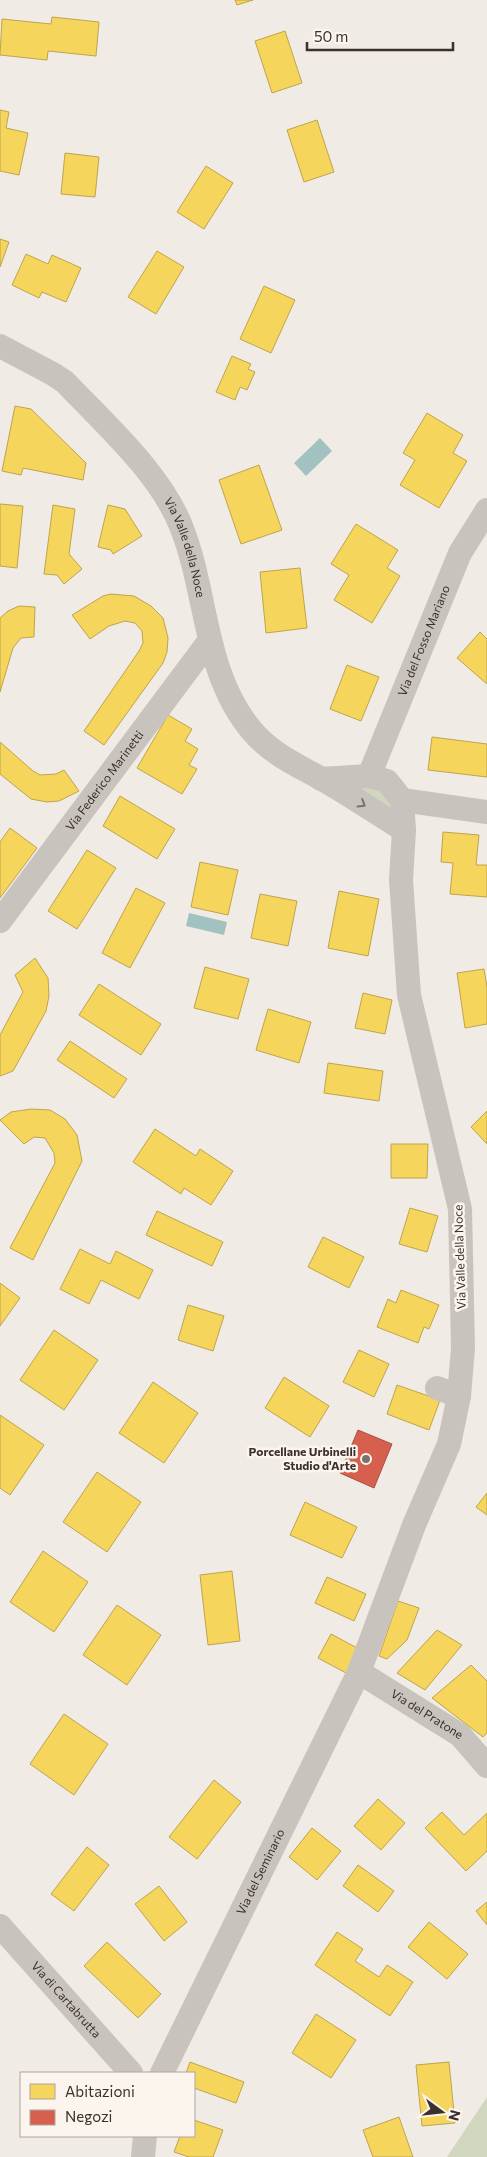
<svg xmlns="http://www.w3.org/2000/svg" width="487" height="2157" viewBox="0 0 487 2157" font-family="Commissioner,sans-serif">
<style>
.green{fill:#d1d6bf}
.water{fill:#a1c2c1}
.homes{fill:#f6d55c;stroke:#bea44d}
.shops{fill:#d6604d;stroke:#a85243}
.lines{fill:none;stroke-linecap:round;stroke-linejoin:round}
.minor{stroke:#c9c3be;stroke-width:24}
.oneway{stroke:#7b726d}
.poi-dot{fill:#7a716c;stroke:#fbf5ee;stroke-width:2}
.labels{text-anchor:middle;stroke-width:5;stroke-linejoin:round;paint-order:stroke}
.street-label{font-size:12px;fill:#3b302b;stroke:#fbf5ee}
.poi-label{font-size:12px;font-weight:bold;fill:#3b302b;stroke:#fbf5ee;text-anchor:end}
</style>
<rect width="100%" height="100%" fill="#f0ebe5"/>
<g class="green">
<polygon points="341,783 386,790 396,819"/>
<polygon points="487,2097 487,2157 447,2157"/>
</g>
<g class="water">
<polygon points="320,438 332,451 306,476 294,463"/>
<polygon points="189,913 227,922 224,935 186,926"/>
</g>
<g class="homes">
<polygon points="235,0 253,0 237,5"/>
<polygon points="52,17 99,22 96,56 48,51 47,60 0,55 2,19 51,24"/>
<polygon points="285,31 302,83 272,93 255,41"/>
<polygon points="0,110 9,112 6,128 28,133 19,175 0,171"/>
<polygon points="317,120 334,172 304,182 287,130"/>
<polygon points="65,153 99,157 95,197 61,194"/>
<polygon points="206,166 233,183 204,229 177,212"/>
<polygon points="0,239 9,242 0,267"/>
<polygon points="157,251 184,267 156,314 128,297"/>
<polygon points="26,254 48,264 52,255 81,268 66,302 42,292 39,298 12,285"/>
<polygon points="264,286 295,300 271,353 240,339"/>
<polygon points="232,356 251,364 248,369 255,372 247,390 240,387 235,400 216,392"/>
<polygon points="15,406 31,409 86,463 83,480 23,468 21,475 2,471"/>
<polygon points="427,413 463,435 453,453 467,461 439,508 400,485 415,460 403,453"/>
<polygon points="259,465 282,530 241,544 219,480"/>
<polygon points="0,504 23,506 17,568 0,566"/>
<polygon points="53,505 75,509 69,554 82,569 64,584 57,575 44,574"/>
<polygon points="108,505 125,509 142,536 113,554 111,550 98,547"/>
<polygon points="356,524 398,550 387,568 400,576 372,623 334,600 349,575 331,564"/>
<polygon points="300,568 307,628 266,633 260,572"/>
<polygon points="111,594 134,596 151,606 163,618 168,638 167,652 163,663 104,745 84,731 139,651 143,643 142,631 135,623 125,621 109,626 90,639 72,615 103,596"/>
<polygon points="19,606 35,607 34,637 21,638 13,648 0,692 0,618 8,611"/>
<polygon points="480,632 487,639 487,684 457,658"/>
<polygon points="347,665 379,677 361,721 330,709"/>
<polygon points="168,715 192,729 185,741 198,749 189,765 197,769 182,794 137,768"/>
<polygon points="432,737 487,744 487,777 428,770"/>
<polygon points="0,742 33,771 40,775 56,774 64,770 79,791 59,801 47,802 31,799 0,774"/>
<polygon points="120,796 175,829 157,859 103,826"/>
<polygon points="10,828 37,848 0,898 0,842"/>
<polygon points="443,832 479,835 476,865 487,865 487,897 450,894 453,863 441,862"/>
<polygon points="87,850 116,868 77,929 48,911"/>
<polygon points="200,862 238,870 228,915 191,907"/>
<polygon points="136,888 165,903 130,968 102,953"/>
<polygon points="339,891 379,899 368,956 328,948"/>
<polygon points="260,894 297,901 288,946 251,938"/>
<polygon points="35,958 48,978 49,996 46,1011 13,1071 0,1076 0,1035 23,992 15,975"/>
<polygon points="205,967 249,979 238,1019 194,1008"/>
<polygon points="484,969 487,987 487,1024 465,1028 457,973"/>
<polygon points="99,984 161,1024 141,1055 79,1015"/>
<polygon points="363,993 392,1000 385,1034 355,1028"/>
<polygon points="268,1009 311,1022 299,1063 256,1050"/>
<polygon points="70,1041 127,1079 114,1098 57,1060"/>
<polygon points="328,1063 383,1071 379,1101 324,1093"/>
<polygon points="31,1109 50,1110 65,1119 77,1135 82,1161 33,1260 10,1248 55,1163 54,1153 45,1138 34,1137 24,1144 0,1120 11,1112"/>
<polygon points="487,1111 487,1144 471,1127"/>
<polygon points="155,1129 196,1156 200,1149 233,1171 211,1205 184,1188 181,1194 133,1162"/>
<polygon points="391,1144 428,1144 427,1178 391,1178"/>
<polygon points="410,1208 438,1216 427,1252 399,1244"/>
<polygon points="157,1211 223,1242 212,1266 146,1235"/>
<polygon points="323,1237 364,1257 349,1288 308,1267"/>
<polygon points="80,1249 110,1264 116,1251 153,1270 139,1299 101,1280 89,1304 60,1289"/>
<polygon points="0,1283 20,1298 0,1326"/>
<polygon points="401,1290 439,1305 429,1329 424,1327 418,1343 377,1327 388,1299 396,1303"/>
<polygon points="188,1305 224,1316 213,1351 178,1340"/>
<polygon points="54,1330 98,1360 64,1410 20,1380"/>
<polygon points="359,1350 389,1364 374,1397 343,1382"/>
<polygon points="284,1377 329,1406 310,1437 265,1408"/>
<polygon points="153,1382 198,1413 164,1463 119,1433"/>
<polygon points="397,1385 440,1400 429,1430 387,1414"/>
<polygon points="0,1415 44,1445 10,1495 0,1488"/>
<polygon points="97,1472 141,1502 107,1552 63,1522"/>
<polygon points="487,1493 487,1515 476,1507"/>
<polygon points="305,1502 357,1527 342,1558 290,1535"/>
<polygon points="43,1551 88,1582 54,1632 10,1602"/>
<polygon points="232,1571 240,1641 208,1645 200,1575"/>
<polygon points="327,1577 366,1594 354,1621 315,1603"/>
<polygon points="398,1601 419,1608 407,1640 387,1659 379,1656"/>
<polygon points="117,1605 161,1635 127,1685 83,1655"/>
<polygon points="437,1630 462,1645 425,1690 397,1673"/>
<polygon points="331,1634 359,1649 346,1673 318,1658"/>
<polygon points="471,1665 487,1681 487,1733 483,1737 432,1698"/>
<polygon points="64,1714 108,1744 74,1795 30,1764"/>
<polygon points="214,1780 241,1802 197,1859 169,1837"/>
<polygon points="378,1799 405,1823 381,1850 354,1826"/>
<polygon points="442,1812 464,1835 487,1813 487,1851 466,1871 425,1828"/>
<polygon points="312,1828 341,1851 317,1880 289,1857"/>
<polygon points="87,1847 109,1865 74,1911 51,1894"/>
<polygon points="358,1865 394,1891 378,1912 343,1886"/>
<polygon points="159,1886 187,1922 164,1941 135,1904"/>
<polygon points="487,1902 487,1925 476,1911"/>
<polygon points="429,1922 468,1954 447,1979 408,1947"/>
<polygon points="337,1932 363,1949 355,1961 379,1977 387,1965 413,1982 390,2016 315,1965"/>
<polygon points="107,1942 161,1994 138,2018 84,1966"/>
<polygon points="316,2014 356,2040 331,2078 292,2053"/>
<polygon points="190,2062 244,2082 236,2103 194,2088 194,2073 186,2073"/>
<polygon points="449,2062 455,2123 422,2126 416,2065"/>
<polygon points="399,2117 413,2157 373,2157 363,2130"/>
<polygon points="194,2120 223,2130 213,2157 189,2157 174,2152 180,2136 194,2136"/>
</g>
<polygon class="shops" points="358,1430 392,1444 374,1488 340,1473"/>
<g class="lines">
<g class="minor">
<path id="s1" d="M0 346 53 374 65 382C104 423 160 473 181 526 208 593 203 673 252 731 272 754 295 764 320 778 349 794 376 813 404 830"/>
<path id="s2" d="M369 776 460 553 487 510"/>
<polyline points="402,800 487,812"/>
<path id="s3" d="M0 921 210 640"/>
<polyline points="437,1388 459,1396"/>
<path id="s4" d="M359 1672 460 1735 487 1766"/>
<path id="s5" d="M0 1926 131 2073"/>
<path id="s6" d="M162 2073 359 1672 414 1525 449 1444 459 1396 463 1348 460 1209 409 995 401 880 404 830 402 800 387 781 369 776 321 779"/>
<polyline points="143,2157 145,2136"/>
</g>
</g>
<defs><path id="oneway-chevron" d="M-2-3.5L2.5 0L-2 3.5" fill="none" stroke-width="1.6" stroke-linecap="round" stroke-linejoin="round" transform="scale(1.25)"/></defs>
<use class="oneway" href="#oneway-chevron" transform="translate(362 804) rotate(32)"/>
<circle class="poi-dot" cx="366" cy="1459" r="5"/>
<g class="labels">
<g class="street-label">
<text dy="4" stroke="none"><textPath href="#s1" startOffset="282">Via Valle della Noce</textPath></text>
<text dy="4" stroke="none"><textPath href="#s2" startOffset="146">Via del Fosso Mariano</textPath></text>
<text dy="4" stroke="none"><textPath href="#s3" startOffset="175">Via Federico Marinetti</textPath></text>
<text transform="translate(460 1257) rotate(-92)" y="4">Via Valle della Noce</text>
<text dy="4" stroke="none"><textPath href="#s4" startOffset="80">Via del Pratone</textPath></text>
<text dy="4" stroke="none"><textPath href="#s6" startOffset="224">Via del Seminario</textPath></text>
<text dy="4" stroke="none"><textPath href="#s5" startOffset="99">Via di Cartabrutta</textPath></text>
</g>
<g class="poi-label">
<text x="356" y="1456">Porcellane Urbinelli<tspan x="356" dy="14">Studio d'Arte</tspan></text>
</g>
</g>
<rect x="20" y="2072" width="175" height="65" fill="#fbf5ee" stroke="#aea6a0"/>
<rect x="30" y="2084" width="25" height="15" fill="#f6d55c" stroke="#aea6a0"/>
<text x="65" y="2097" font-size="15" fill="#3b302b">Abitazioni</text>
<rect x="30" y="2110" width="25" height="15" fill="#d6604d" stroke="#aea6a0"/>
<text x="65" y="2122" font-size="15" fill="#3b302b">Negozi</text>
<g transform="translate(442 2112) rotate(105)" stroke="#fbf5ee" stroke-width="4" paint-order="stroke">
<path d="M0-4L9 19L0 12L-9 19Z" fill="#3b302b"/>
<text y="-8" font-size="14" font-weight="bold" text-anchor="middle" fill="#3b302b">N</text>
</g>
<path d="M307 42v8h146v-8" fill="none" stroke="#3b302b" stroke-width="2.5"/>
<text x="314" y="42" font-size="15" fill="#3b302b" stroke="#fbf5ee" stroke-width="4" paint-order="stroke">50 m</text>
</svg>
